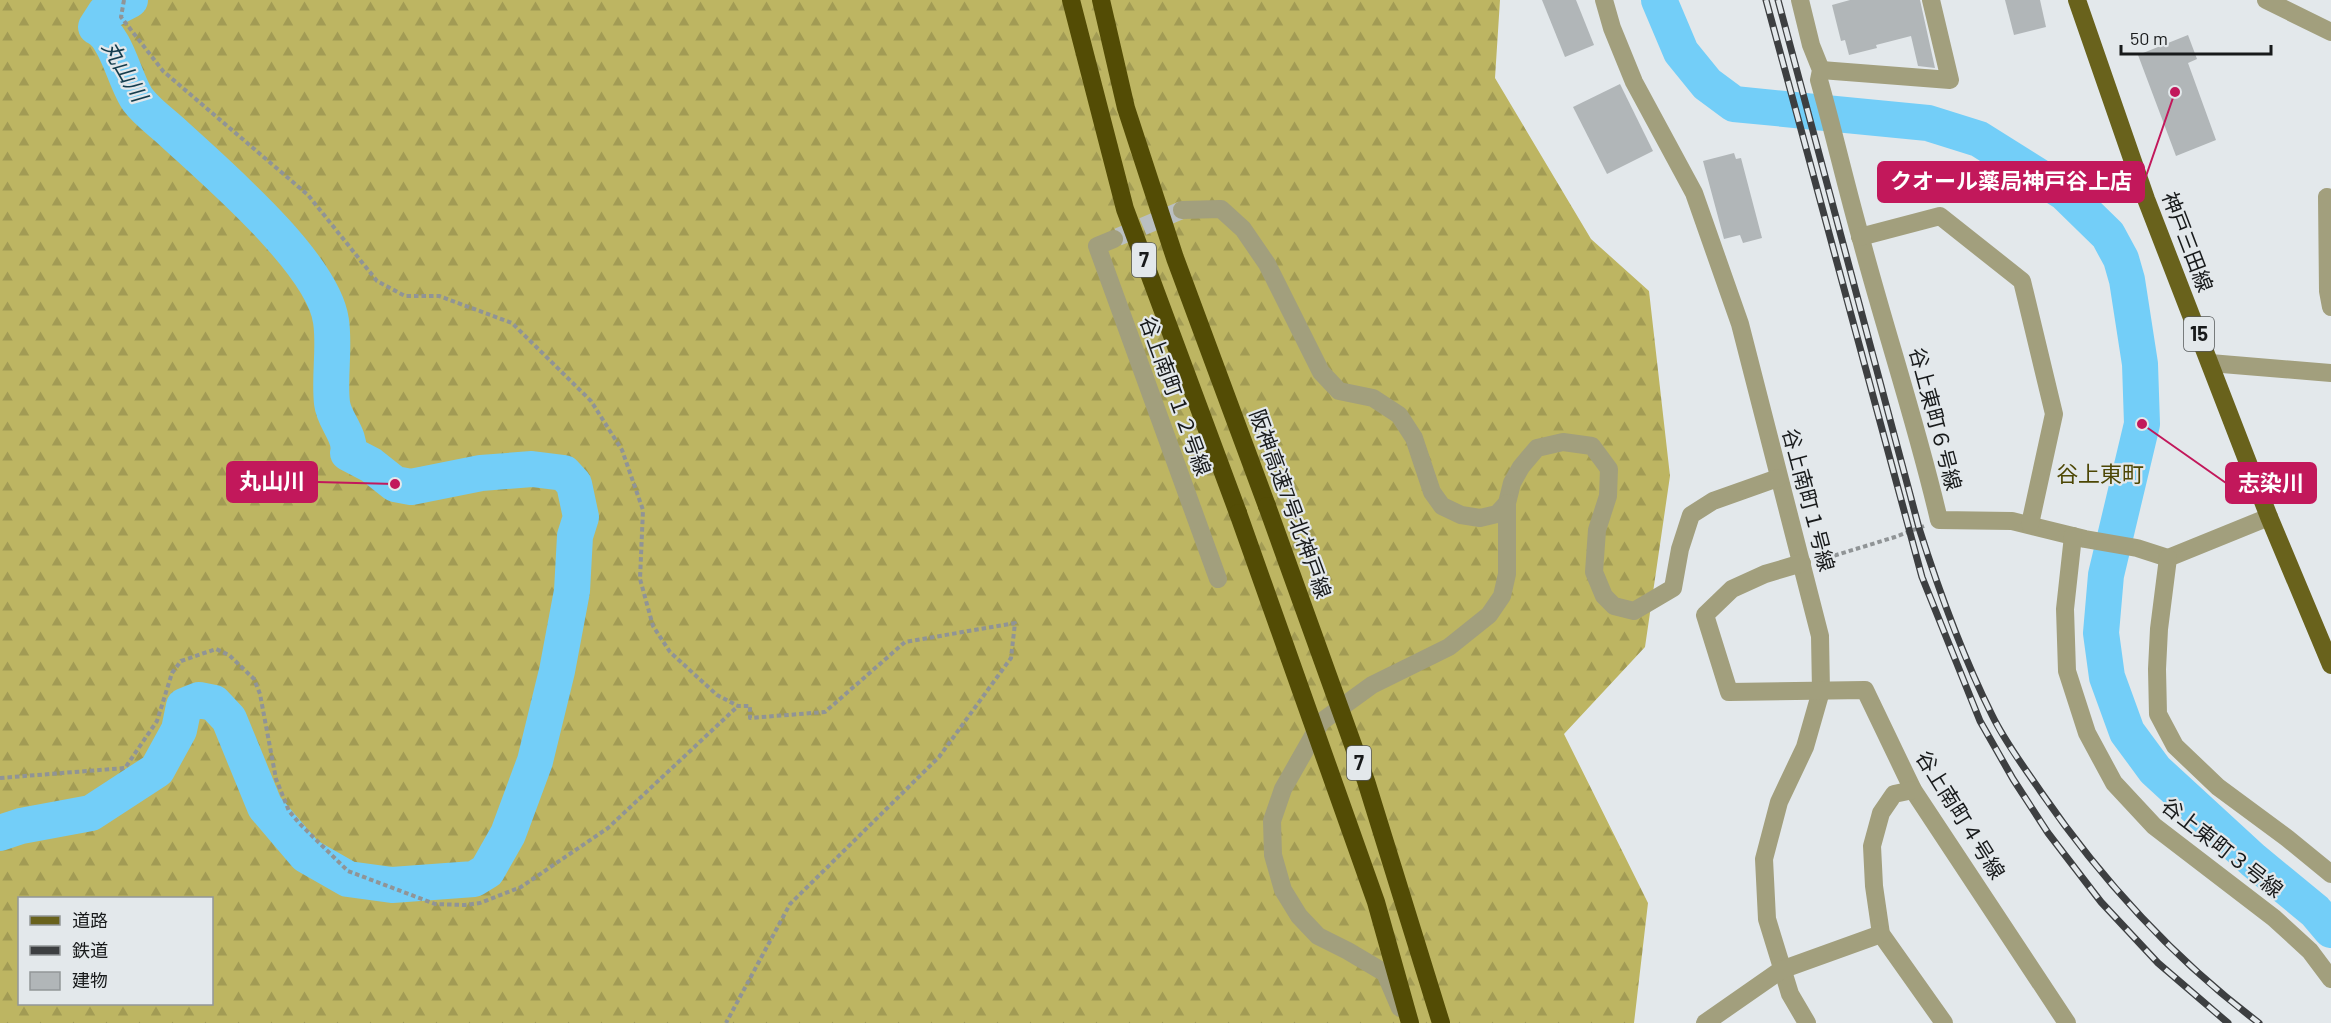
<svg xmlns="http://www.w3.org/2000/svg" width="2331" height="1023" viewBox="0 0 2331 1023" font-family="Barlow,'Noto Sans JP',sans-serif">
<style>
.forest{fill:url(#forest-firs);fill-rule:evenodd}
.lines{fill:none;stroke-linecap:round;stroke-linejoin:round}
.river{stroke:#73cef8;stroke-width:36}
.building{fill:#b1b6b8}
.minor-tunnel{stroke:#babfc1;stroke-width:18;stroke-dasharray:18 9;stroke-linecap:butt}
.path{stroke:#909496;stroke-width:4;stroke-dasharray:4.5 3;stroke-linecap:butt}
.minor{stroke:#a29f7d;stroke-width:18}
.major{stroke:#69621c;stroke-width:18}
.highway{stroke:#534c05;stroke-width:18}
.rail-casing{stroke:#3d3f41;stroke-width:7}
.rail{stroke:#e3e8eb;stroke-width:4.5;stroke-dasharray:14;stroke-linecap:butt}
.highway-bridge{stroke:#534c05;stroke-width:18}
.labels{text-anchor:middle;stroke-width:4.5;stroke-linejoin:round;paint-order:stroke}
.shield{fill:#e3e8eb;stroke:#555859;stroke-width:1.5}
.shield-label{font-size:20px;font-weight:bold;fill:#181a1b}
.street-label{font-size:21px;fill:#181a1b;stroke:#e3e8eb}
.water-label{font-size:22px;font-style:italic;fill:#133c4d;stroke:#e3e8eb}
.neighbourhood-label{font-size:22px;fill:#4d4705;stroke:#e3e8eb}
.leader{fill:none;stroke:#c2185b;stroke-width:2}
.callout-dot{fill:#c2185b;stroke:#e3e8eb;stroke-width:2}
.callout{fill:#c2185b;stroke:#c2185b;stroke-width:2}
.callout-label{font-size:22px;text-anchor:middle;font-weight:bold;fill:#fff}
</style>
<defs>
<pattern id="forest-firs" width="22" height="20" patternUnits="userSpaceOnUse" patternTransform="scale(1.5)"><rect width="22" height="20" fill="#bdb562"/><path d="M5 1l3.5 6h-7zM16 11l3.5 6h-7z" fill="#a29b54"/></pattern>
</defs>
<rect width="100%" height="100%" fill="#e3e8eb"/>
<path class="forest" d="M0 0H1500L1495 78 1591 239 1649 291 1670 476 1645 647 1564 734 1648 903 1634 1023H0ZM20 898H212V1004H20Z"/>
<g class="lines">
<g class="river">
<polyline points="1659,0 1681,52 1707,84 1734,104 1928,123 1979,139 2065,193 2108,235 2121,259 2127,280 2140,364 2142,424 2106,575 2101,633 2107,677 2127,732 2155,770 2253,860 2315,911 2331,930"/>
<path d="M0 833 21 826 91 813 157 770 179 730 184 706 199 700 214 703 229 719 265 807 306 855 348 879 392 885 474 879 487 871 508 834 535 761 557 671 572 591 575 536 581 517 574 484 564 473 532 469 481 473 411 487 395 484 371 465 348 453C352 436 334 421 332 403 329 376 335 348 331 321 323 263 215 172 172 132 161 122 147 112 138 100 125 83 117 36 96 27L105 13 130 0"/>
</g>
</g>
<g class="building">
<polygon points="1542,0 1576,0 1594,45 1565,57"/>
<polygon points="1850,0 1920,0 1935,68 1918,66 1911,36 1876,45 1877,48 1849,55 1845,40 1841,41 1832,5"/>
<polygon points="2005,0 2040,0 2046,27 2014,35"/>
<polygon points="2188,35 2197,59 2188,63 2216,140 2176,156 2138,55"/>
<polygon points="1620,84 1653,151 1607,174 1573,107"/>
<polygon points="1734,153 1736,159 1741,158 1762,238 1743,243 1740,235 1724,239 1703,161"/>
</g>
<g class="lines">
<polyline class="minor-tunnel" points="1118,237 1182,210"/>
<g class="path">
<polyline points="124,0 121,17 163,71 308,195 377,281 405,296 439,296 512,323 591,401 622,450 643,510 640,579 653,626 670,652 717,695 738,706 750,706 750,718 825,712 905,642 1015,623 1011,658 939,757 790,904 726,1023"/>
<polyline points="1820,560 1895,537 1924,526"/>
<polyline points="0,778 125,768 157,721 172,673 181,661 216,649 229,655 254,679 260,694 276,779 289,811 299,823 348,871 435,904 465,905 480,903 521,887 608,828 738,706"/>
</g>
<g class="minor">
<polyline points="1604,0 1612,28 1634,82 1694,193 1740,324 1820,636 1821,691 1805,747 1779,802 1764,859 1767,919 1790,994 1807,1023"/>
<path d="M1800 0 1811 45 1821 70 1819 80C1834 133 1846 186 1861 239 1886 333 1917 425 1939 520L2012 521 2085 539 2137 548 2168 558 2269 517"/>
<polyline points="2266,0 2331,32"/>
<polyline points="1821,70 1950,80 1931,0"/>
<polyline points="2331,198 2327,197 2328,291 2331,307"/>
<polyline points="1182,210 1221,209 1243,229 1267,264 1321,372 1339,391 1373,398 1399,415 1414,438 1432,492 1442,506 1461,515 1480,518 1497,514 1507,503 1512,483 1521,467 1537,448 1563,442 1592,446 1609,469 1608,496 1597,530 1594,572 1604,596 1614,606 1634,611 1673,588 1680,549 1691,515 1713,501 1778,478"/>
<polyline points="1860,237 1940,216 2022,281 2054,414 2030,524"/>
<polyline points="1114,239 1097,246 1218,579"/>
<polyline points="2210,363 2331,373"/>
<polyline points="2073,536 2065,609 2067,671 2087,733 2114,783 2154,826 2274,918 2310,951 2331,979"/>
<polyline points="2168,558 2159,629 2157,669 2158,714 2175,746 2218,787 2287,838 2331,874"/>
<polyline points="1802,563 1765,574 1732,589 1705,615 1729,692 1865,690 1913,790 2067,1023"/>
<polyline points="1913,790 1894,794 1881,813 1872,846 1874,886 1881,934 1944,1023"/>
<polyline points="1400,1008 1385,973 1348,951 1318,936 1299,916 1283,890 1273,855 1272,821 1283,789 1321,722 1372,685 1449,647 1489,615 1502,596 1507,574 1507,503"/>
<polyline points="1705,1023 1781,970 1881,934"/>
</g>
<polyline class="major" points="2077,0 2146,199 2269,517 2331,665"/>
<g class="highway">
<polyline points="1071,0 1125,209 1238,513"/>
<polyline points="1101,0 1126,108 1175,258 1267,506"/>
</g>
<defs>
<g id="rail">
<polyline points="1766,0 1922,577 1980,721 2013,779 2048,833 2101,902 2158,963 2228,1023"/>
<path d="M1778 0 1919 528C1939 591 1962 655 1992 715 2005 742 2024 767 2041 792 2101 879 2174 959 2259 1023"/>
</g>
</defs>
<use href="#rail" class="rail-casing"/>
<use href="#rail" class="rail"/>
<g class="highway-bridge">
<polyline points="1267,506 1366,781 1441,1023"/>
<polyline points="1238,513 1376,902 1410,1023"/>
</g>
</g>
<g class="labels">
<g class="shield">
<rect x="1132" y="243" width="24" height="34" rx="4.5"/>
<rect x="2184" y="317" width="30" height="34" rx="4.5"/>
<rect x="1347" y="746" width="24" height="34" rx="4.5"/>
</g>
<g class="shield-label">
<text x="1144" y="267">7</text>
<text x="2199" y="341">15</text>
<text x="1359" y="770">7</text>
</g>
<g class="street-label">
<text transform="translate(2187 242) rotate(69)" y="7">神戸三田線</text>
<text transform="translate(1175 396) rotate(70)" y="7">谷上南町１２号線</text>
<text transform="translate(1935 419) rotate(75)" y="7">谷上東町６号線</text>
<text transform="translate(1808 500) rotate(75)" y="7">谷上南町１号線</text>
<text transform="translate(1290 504) rotate(70)" y="7">阪神高速7号北神戸線</text>
<text transform="translate(1960 815) rotate(58)" y="7">谷上南町４号線</text>
<text transform="translate(2222 848) rotate(38)" y="7">谷上東町３号線</text>
</g>
<g class="water-label">
<text transform="translate(125 71) rotate(60)" y="8">丸山川</text>
</g>
<g class="neighbourhood-label">
<text x="2100" y="482">谷上東町</text>
</g>
</g>
<path class="leader" d="M2175 92L2144 182M395 484L317 482M2142 424L2226 483"/>
<g class="callout-dot">
<circle cx="2175" cy="92" r="6"/>
<circle cx="395" cy="484" r="6"/>
<circle cx="2142" cy="424" r="6"/>
</g>
<g class="callout">
<rect x="1878" y="162" width="266" height="40" rx="6"/>
<rect x="227" y="462" width="90" height="40" rx="6"/>
<rect x="2226" y="463" width="90" height="40" rx="6"/>
</g>
<g class="callout-label">
<text x="2011" y="189">クオール薬局神戸谷上店</text>
<text x="272" y="489">丸山川</text>
<text x="2271" y="491">志染川</text>
</g>
<rect x="18" y="897" width="195" height="108" fill="#e3e8eb" stroke="#929698" stroke-width="1.5"/>
<rect x="30" y="916" width="30" height="9" fill="#69621c" stroke="#929698" stroke-width="1.5"/>
<text x="72" y="927" font-size="18" fill="#181a1b">道路</text>
<rect x="30" y="946" width="30" height="9" fill="#3d3f41" stroke="#929698" stroke-width="1.5"/>
<text x="72" y="957" font-size="18" fill="#181a1b">鉄道</text>
<rect x="30" y="972" width="30" height="18" fill="#b1b6b8" stroke="#929698" stroke-width="1.5"/>
<text x="72" y="987" font-size="18" fill="#181a1b">建物</text>
<path d="M2121 45v9h150v-9" fill="none" stroke="#181a1b" stroke-width="3"/>
<text x="2130" y="45" font-size="18" fill="#181a1b" stroke="#e3e8eb" stroke-width="4.5" paint-order="stroke">50 m</text>
</svg>
